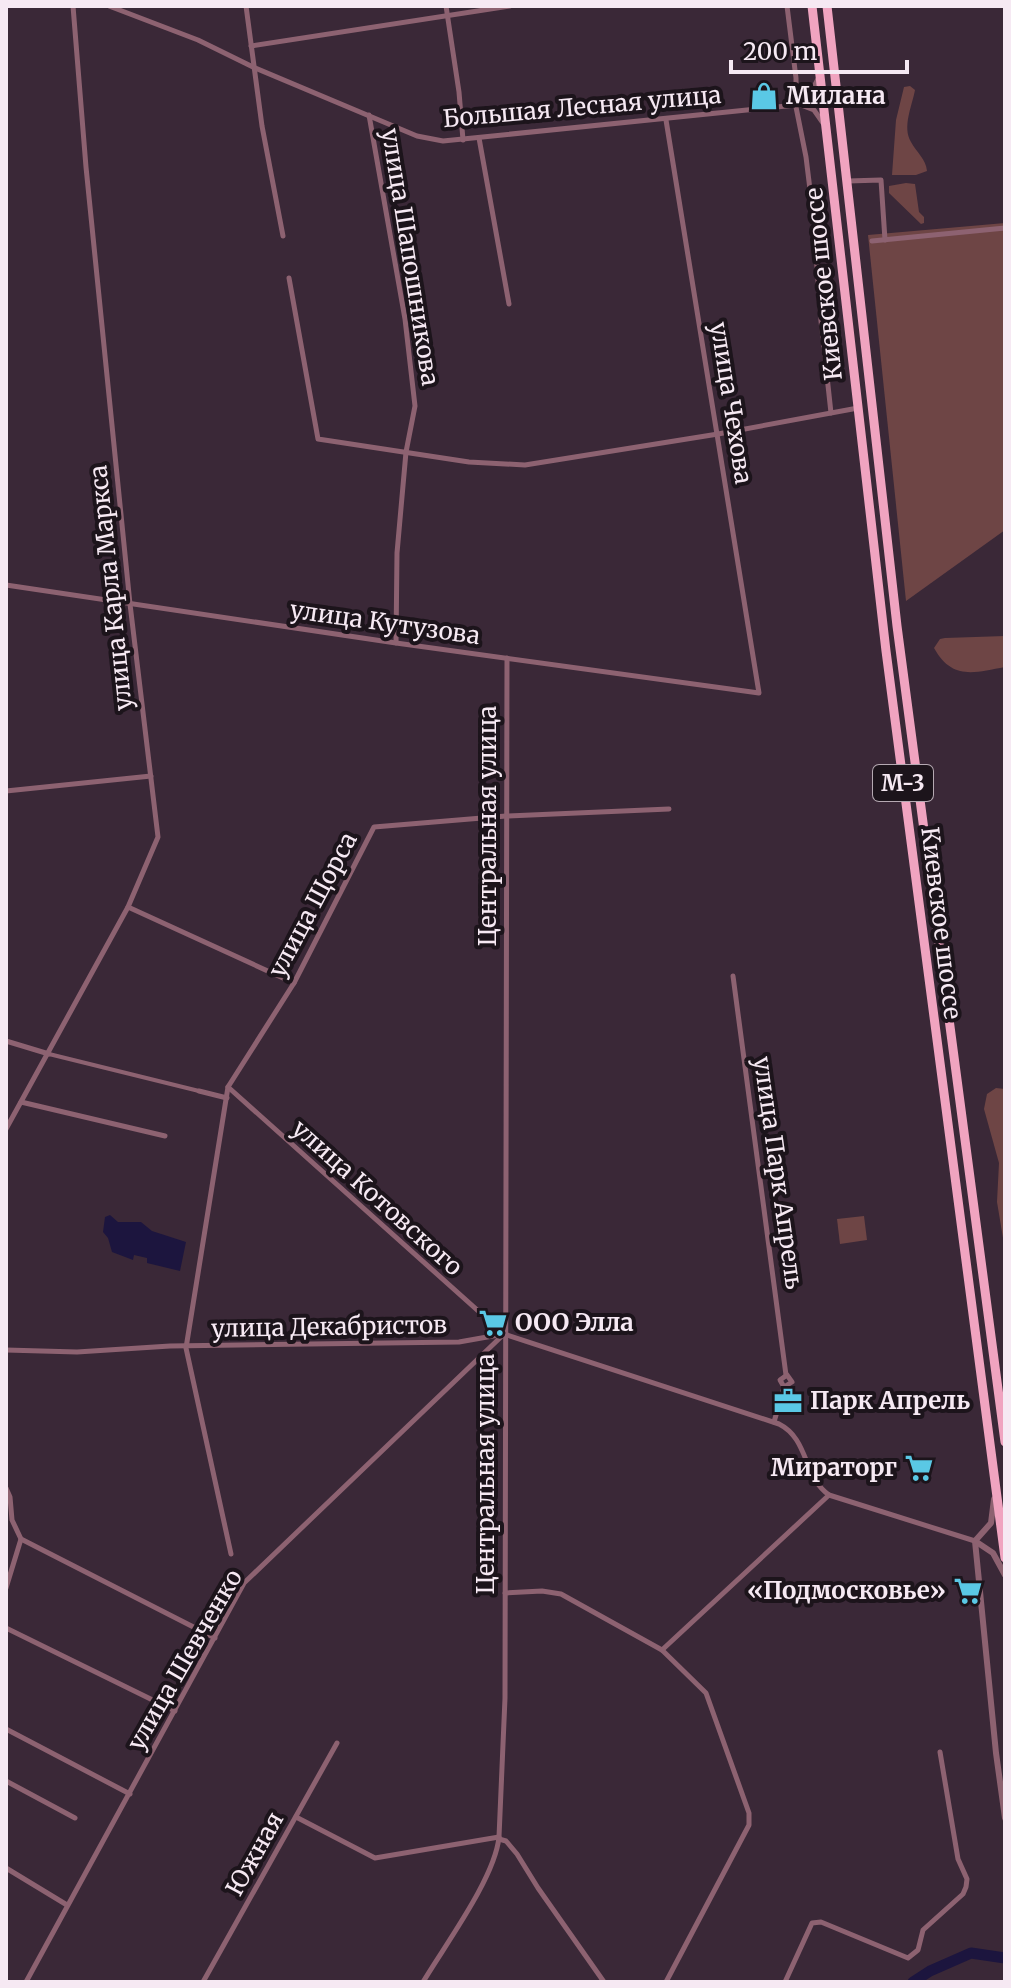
<svg xmlns="http://www.w3.org/2000/svg" width="1011" height="1988" viewBox="0 0 1011 1988" font-family="Merriweather,serif">
<style>
.green{fill:#6e4545}
.water{fill:#1c153e}
.lines{fill:none;stroke-linecap:round;stroke-linejoin:round}
.river{stroke:#1c153e;stroke-width:11}
.pedestrian{stroke:#8d6271;stroke-width:4}
.minor{stroke:#8d6271;stroke-width:5}
.tertiary{stroke:#8d6271;stroke-width:6}
.trunk{stroke:#f0a4c0;stroke-width:9}
.labels{text-anchor:middle;stroke-width:8;stroke-linejoin:round;paint-order:stroke}
.shield{fill:#1c141b;stroke:#b5a9b2;stroke-width:2}
.shield-label{font-size:22px;font-weight:bold;fill:#f6e9f3}
.poi-label{font-size:24px;font-weight:bold;fill:#f6e9f3;stroke:#1c141b;text-anchor:start}
.street-label{font-size:24px;fill:#f6e9f3;stroke:#1c141b}
</style>
<rect width="100%" height="100%" fill="#3a2837"/>
<g class="green">
<path d="M910 86 915 90C912 106 902 127 911 142 917 153 926 159 927 171L916 175H892L896 120 904 87Z"/>
<polygon points="906,183 915,184 919,212 924,217 924,223 921,224 889,193 889,186"/>
<polygon points="1005,223 1005,530 906,601 868,235"/>
<path d="M1005 636V667C973 673 952 680 934 648L940 639 945 638Z"/>
<polygon points="996,1088 1005,1089 1005,1250 997,1202 999,1163 984,1109 987,1094"/>
<polygon points="864,1216 867,1240 840,1244 837,1219"/>
</g>
<polygon class="water" points="110,1215 118,1222 141,1222 152,1231 186,1242 180,1271 147,1263 147,1258 134,1255 133,1260 112,1252 108,1238 103,1232 105,1217"/>
<g class="lines">
<polyline class="river" points="913,1982 930,1971 971,1953 1005,1958"/>
<polyline class="pedestrian" points="49,1054 199,1091"/>
<g class="minor">
<polyline points="109,6 198,40 253,67 417,136 443,141 796,105 808,98 818,79"/>
<polyline points="246,6 262,126 283,236"/>
<polyline points="446,6 459,92 463,140"/>
<polyline points="787,6 796,78 796,107 806,157 813,214 821,321 831,413"/>
<polyline points="251,46 510,6"/>
<polyline points="801,105 814,110 823,123"/>
<polyline points="369,115 405,319 415,406 406,452 397,553 396,643"/>
<polyline points="479,138 509,304"/>
<polyline points="848,181 881,180 885,240"/>
<polyline points="872,241 1005,228"/>
<polyline points="289,278 318,439 469,462 525,465 718,434 858,408"/>
<polyline points="6,585 396,643 759,693 666,120"/>
<polyline points="6,791 151,776"/>
<polyline points="128,907 294,983"/>
<polyline points="733,976 786,1375"/>
<polyline points="6,1041 49,1054"/>
<polyline points="199,1091 227,1098"/>
<polyline points="21,1102 165,1136"/>
<polyline points="6,1129 128,907 158,837 130,604 86,167 73,6"/>
<path d="M6 1350 77 1352 170 1346 459 1342 504 1334 779 1424C809 1439 803 1477 829 1495L975 1541"/>
<polyline points="774,1422 784,1387 792,1382 787,1375 780,1380 784,1387"/>
<polyline points="6,1488 10,1497 12,1520 21,1539 6,1588"/>
<polyline points="21,1539 215,1638"/>
<polyline points="231,1554 186,1348 228,1087 294,983 374,827 506,816 669,809"/>
<polyline points="505,1593 542,1591 561,1594 662,1650 706,1693 749,1813 749,1825 666,1982"/>
<polyline points="6,1628 175,1711"/>
<polyline points="662,1650 829,1495"/>
<polyline points="6,1729 130,1794"/>
<polyline points="6,1781 75,1818"/>
<polyline points="296,1817 375,1858 499,1837"/>
<polyline points="499,1839 506,1841 517,1854 538,1888 604,1982"/>
<polyline points="6,1868 67,1905"/>
<polyline points="26,1982 244,1583 504,1334 228,1087"/>
<polyline points="203,1982 337,1743"/>
<path d="M423 1982C445 1945 495 1878 499 1837L505 1698 507 658"/>
<polyline points="785,1982 812,1923 821,1922 908,1958 918,1950 923,1930 963,1894 966,1887 967,1879 958,1859 940,1752"/>
</g>
<g class="tertiary">
<polyline points="975,1541 996,1753 1005,1818"/>
<polyline points="975,1541 991,1523 994,1499"/>
<polyline points="975,1541 993,1553 1005,1575"/>
</g>
<g class="trunk">
<polyline points="812,6 886,651 1005,1558"/>
<polyline points="827,6 897,626 1005,1442"/>
</g>
</g>
<defs>
<symbol id="shop-bare" viewBox="-9 -9 18 18"><path d="M-5-2.5h2.3a2.7 3.5 0 0 1 5.4 0H5L5.5 6h-11ZM-1.5-2.5h3a1.5 2.3 0 0 0-3 0Z" fill="#5ac8e5" stroke="#1c141b" stroke-width="2.5" paint-order="stroke"/></symbol>
<symbol id="supermarket-bare" viewBox="-9 -9 18 18"><path d="M-6-5.5h2.5l.6 2H6L4.5 2H-2.5L-4.4-4H-6ZM-1.5 3.2a1.3 1.3 0 1 0 .1 0ZM3 3.2a1.3 1.3 0 1 0 .1 0Z" fill="#5ac8e5" stroke="#1c141b" stroke-width="2.5" paint-order="stroke"/></symbol>
<symbol id="office-bare" viewBox="-9 -9 18 18"><path d="M-6-3h4V-5.5h4V-3h4V5H-6ZM-1-4.5V-3h2v-1.5ZM-6 0V1H6V0Z" fill="#5ac8e5" stroke="#1c141b" stroke-width="2.5" paint-order="stroke"/></symbol>
</defs>
<g fill-rule="evenodd">
<use href="#shop-bare" x="744" y="76" width="40" height="40"/>
<use href="#supermarket-bare" x="473" y="1303" width="40" height="40"/>
<use href="#office-bare" x="768" y="1381" width="40" height="40"/>
<use href="#supermarket-bare" x="899" y="1448" width="40" height="40"/>
<use href="#supermarket-bare" x="948" y="1571" width="40" height="40"/>
</g>
<g class="labels">
<rect class="shield" x="873" y="765" width="60" height="36" rx="6"/>
<g class="shield-label">
<text x="903" y="791">М-3</text>
</g>
<g class="poi-label">
<text x="786" y="104">Милана</text>
<text x="515" y="1331">ООО Элла</text>
<text x="810" y="1409">Парк Апрель</text>
<text x="897" y="1476" text-anchor="end">Мираторг</text>
<text x="946" y="1599" text-anchor="end">«Подмосковье»</text>
</g>
<g class="street-label">
<text transform="translate(582 107) rotate(-5)" y="8">Большая Лесная улица</text>
<text transform="translate(410 257) rotate(81)" y="8">улица Шапошникова</text>
<text transform="translate(824 284) rotate(-96)" y="8">Киевское шоссе</text>
<text transform="translate(731 403) rotate(81)" y="8">улица Чехова</text>
<text transform="translate(111 588) rotate(-96)" y="8">улица Карла Маркса</text>
<text transform="translate(385 623) rotate(8)" y="8">улица Кутузова</text>
<text transform="translate(488 826) rotate(-90)" y="8">Центральная улица</text>
<text transform="translate(313 905) rotate(-62)" y="8">улица Щорса</text>
<text transform="translate(941 923) rotate(83)" y="8">Киевское шоссе</text>
<text transform="translate(778 1173) rotate(82)" y="8">улица Парк Апрель</text>
<text transform="translate(377 1198) rotate(42)" y="8">улица Котовского</text>
<text transform="translate(329 1327) rotate(-1)" y="8">улица Декабристов</text>
<text transform="translate(486 1474) rotate(-90)" y="8">Центральная улица</text>
<text transform="translate(185 1660) rotate(-60)" y="8">улица Шевченко</text>
<text transform="translate(255 1854) rotate(-61)" y="8">Южная</text>
</g>
</g>
<rect width="1011" height="1988" fill="none" stroke="#f6e9f3" stroke-width="16"/>
<path d="M731 60v12h176v-12" fill="none" stroke="#f6e9f3" stroke-width="4"/>
<text x="743" y="60" font-size="24" fill="#f6e9f3" stroke="#1c141b" stroke-width="6" paint-order="stroke">200 m</text>
</svg>
